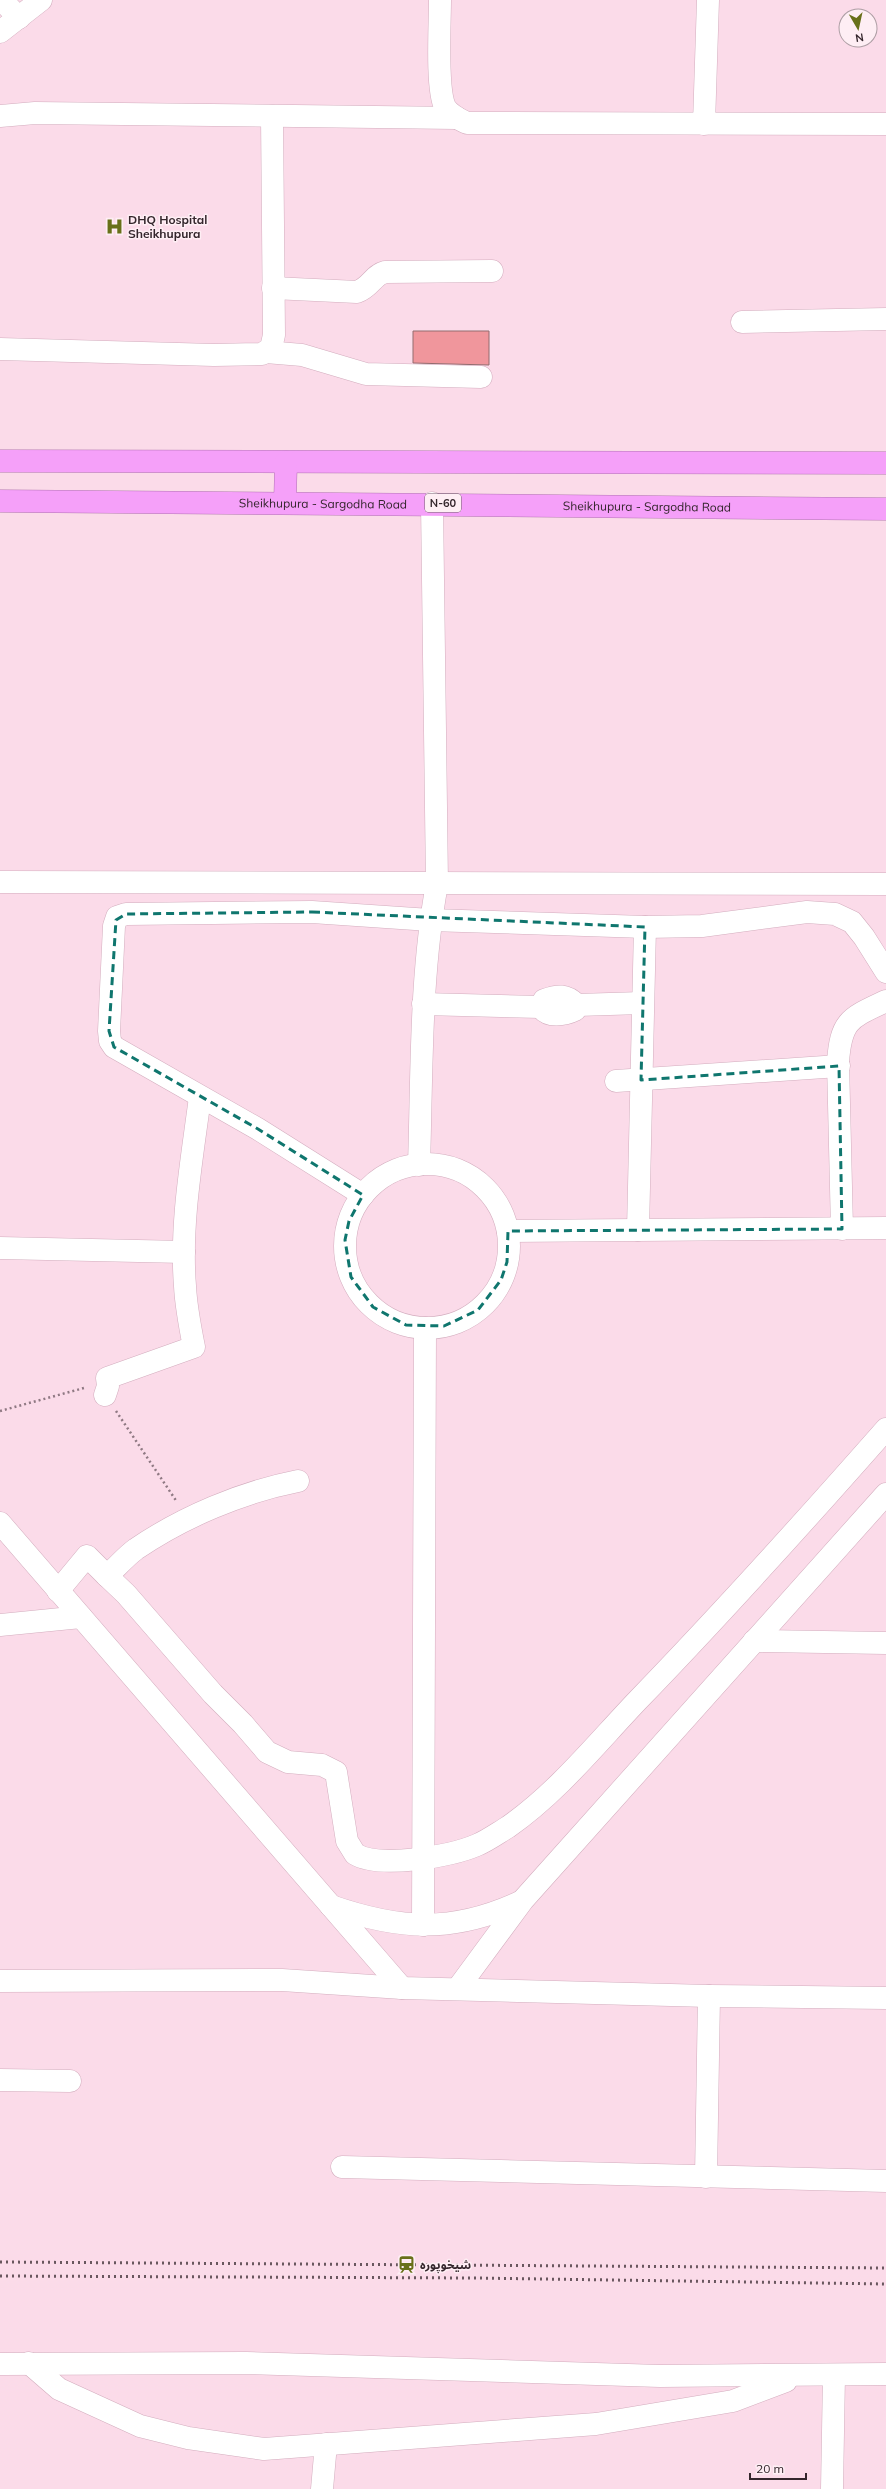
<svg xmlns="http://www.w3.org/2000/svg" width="886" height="2489" viewBox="0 0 886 2489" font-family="Mulish,'Noto Sans Arabic',sans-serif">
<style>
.building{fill:#f0969c;stroke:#926c6e}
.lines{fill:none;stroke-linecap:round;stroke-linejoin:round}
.minor-casing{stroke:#d3adbe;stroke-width:23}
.highway-casing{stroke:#b175b1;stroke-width:23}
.path{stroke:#8f7983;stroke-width:2.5;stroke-dasharray:2 3;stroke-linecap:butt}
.minor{stroke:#fff;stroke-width:22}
.highway{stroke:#f5a0f9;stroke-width:22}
.rail{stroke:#69565e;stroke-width:3;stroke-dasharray:2 4;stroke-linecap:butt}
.marked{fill:none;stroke:#0f766e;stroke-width:3;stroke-dasharray:8 5;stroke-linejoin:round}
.labels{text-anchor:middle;stroke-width:3;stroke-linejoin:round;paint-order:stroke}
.shield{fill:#feeef4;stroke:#716268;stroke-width:1}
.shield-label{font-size:11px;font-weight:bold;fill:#34262c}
.poi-label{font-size:12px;font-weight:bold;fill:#34262c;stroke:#feeef4;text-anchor:start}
.street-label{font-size:12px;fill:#34262c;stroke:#feeef4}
</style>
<rect width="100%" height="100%" fill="#fbdbe9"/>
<polygon class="building" points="413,331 489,331 489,365 413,363"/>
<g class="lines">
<defs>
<g id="minor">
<polyline points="2,0 19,18"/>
<path d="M440 0C440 24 436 88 445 107 450 115 459 119 467 123L886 124"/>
<polyline points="0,32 41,0"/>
<polyline points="0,116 35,113 457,118"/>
<polyline points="704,124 708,0"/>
<path d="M273 288 357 292C371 287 373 275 385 272L492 271"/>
<polyline points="742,322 886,319"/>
<polyline points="0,349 214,355 262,354 271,348 274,335 272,116"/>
<polyline points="266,352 302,355 366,374 481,377"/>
<polyline points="0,882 886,884"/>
<polyline points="423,1004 541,1007"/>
<path d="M541 1007 544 1000C558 995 566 994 577 1005L642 1003"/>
<path d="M541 1007C547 1018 565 1015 575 1010L577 1005"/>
<polyline points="616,1081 839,1066"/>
<circle cx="427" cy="1246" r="82"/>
<path d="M419 1165C422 1071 420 976 437 884L432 503"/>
<polyline points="363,1195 258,1129 114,1047 110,1041 109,1031 114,926 117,917 126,914 312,912 430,920 645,927 702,926 807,912 835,914 852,922 864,937 886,972"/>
<path d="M842 1229 838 1062C841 1020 850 1018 886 1001"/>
<polyline points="638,1230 645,927"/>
<polyline points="508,1231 886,1228"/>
<polyline points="0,1248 184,1252"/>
<path d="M105 1395 108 1386 107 1378 194 1347C190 1327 186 1307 185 1286 180 1224 192 1159 200 1097"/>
<polyline points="0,1523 402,1988"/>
<path d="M107 1576 126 1594 213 1694 243 1724 267 1752 288 1762 322 1765 336 1772 347 1841 355 1854C380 1869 451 1856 477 1845 487 1841 498 1833 508 1827 558 1792 596 1744 638 1700 723 1612 805 1521 886 1429"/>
<path d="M58 1591 87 1556 107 1576C116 1568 125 1557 136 1549 183 1517 242 1492 298 1481"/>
<polyline points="0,1625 81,1617"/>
<polyline points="754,1641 886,1643"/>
<path d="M331 1906C400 1930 453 1933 520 1902"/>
<polyline points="423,1925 425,1328"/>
<polyline points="0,1981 282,1980 402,1988 709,1996 886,1998"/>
<polyline points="458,1988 523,1900 886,1494"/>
<polyline points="0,2080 70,2081"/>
<polyline points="342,2167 886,2181"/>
<polyline points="706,2177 709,1996"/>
<polyline points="29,2363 59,2389 140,2426 188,2438 264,2449 596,2424 733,2401 786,2381"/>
<polyline points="0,2364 246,2363 660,2376 886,2374"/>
<polyline points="322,2489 326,2444"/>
<polyline points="832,2489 834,2375"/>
</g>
<g id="highway">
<polyline points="0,461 886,463"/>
<path id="s1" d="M0 501 886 509"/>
<polyline points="285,502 286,462"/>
</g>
</defs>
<use href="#minor" class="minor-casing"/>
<use href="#highway" class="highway-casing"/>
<g class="path">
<polyline points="0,1411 84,1388 86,1390"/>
<polyline points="116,1411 177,1502"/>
</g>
<use href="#minor" class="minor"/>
<use href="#highway" class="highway"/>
<g class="rail">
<polyline points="0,2262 886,2268"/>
<polyline points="0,2276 474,2278 886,2284"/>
</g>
</g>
<path class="marked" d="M312 912 645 927 641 1080 839 1066 842 1229 508 1231 507 1262 501 1280 478 1310 444 1326 406 1325 373 1307 351 1277 345 1240 349 1221 363 1195 258 1129 114 1047 109 1031 116 920 126 914Z"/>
<defs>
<symbol id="hospital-bare" viewBox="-9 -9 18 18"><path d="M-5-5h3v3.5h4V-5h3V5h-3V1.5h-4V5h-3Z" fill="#687019" stroke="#feeef4" stroke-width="2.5" paint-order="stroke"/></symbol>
<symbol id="station-bare" viewBox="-9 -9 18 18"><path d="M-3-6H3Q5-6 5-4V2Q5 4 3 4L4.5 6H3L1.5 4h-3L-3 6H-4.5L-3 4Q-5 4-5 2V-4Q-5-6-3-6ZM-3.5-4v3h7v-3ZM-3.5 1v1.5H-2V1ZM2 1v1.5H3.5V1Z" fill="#687019" stroke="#feeef4" stroke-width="2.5" paint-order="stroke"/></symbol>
</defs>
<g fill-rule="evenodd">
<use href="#hospital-bare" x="102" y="214" width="25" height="25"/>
<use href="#station-bare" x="394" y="2252" width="25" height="25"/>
</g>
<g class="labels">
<rect class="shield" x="425" y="494" width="36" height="18" rx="3"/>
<g class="shield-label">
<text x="443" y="507">N-60</text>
</g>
<g class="poi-label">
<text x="128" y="224">DHQ Hospital<tspan x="128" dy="14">Sheikhupura</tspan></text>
<text x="420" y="2269">شیخوپورہ</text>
</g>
<g class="street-label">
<text dy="4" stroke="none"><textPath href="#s1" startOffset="323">Sheikhupura - Sargodha Road</textPath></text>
<text dy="4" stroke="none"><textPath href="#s1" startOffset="647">Sheikhupura - Sargodha Road</textPath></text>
</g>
</g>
<g transform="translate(858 28) rotate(171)"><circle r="19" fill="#feeef4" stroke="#ad9ea4"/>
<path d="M0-3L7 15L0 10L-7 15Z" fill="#687019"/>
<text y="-6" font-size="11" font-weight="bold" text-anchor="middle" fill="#34262c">N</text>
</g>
<path d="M750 2473v6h56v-6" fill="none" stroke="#34262c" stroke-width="2"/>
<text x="756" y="2473" font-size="12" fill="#34262c" stroke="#feeef4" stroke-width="3" paint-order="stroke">20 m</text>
</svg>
